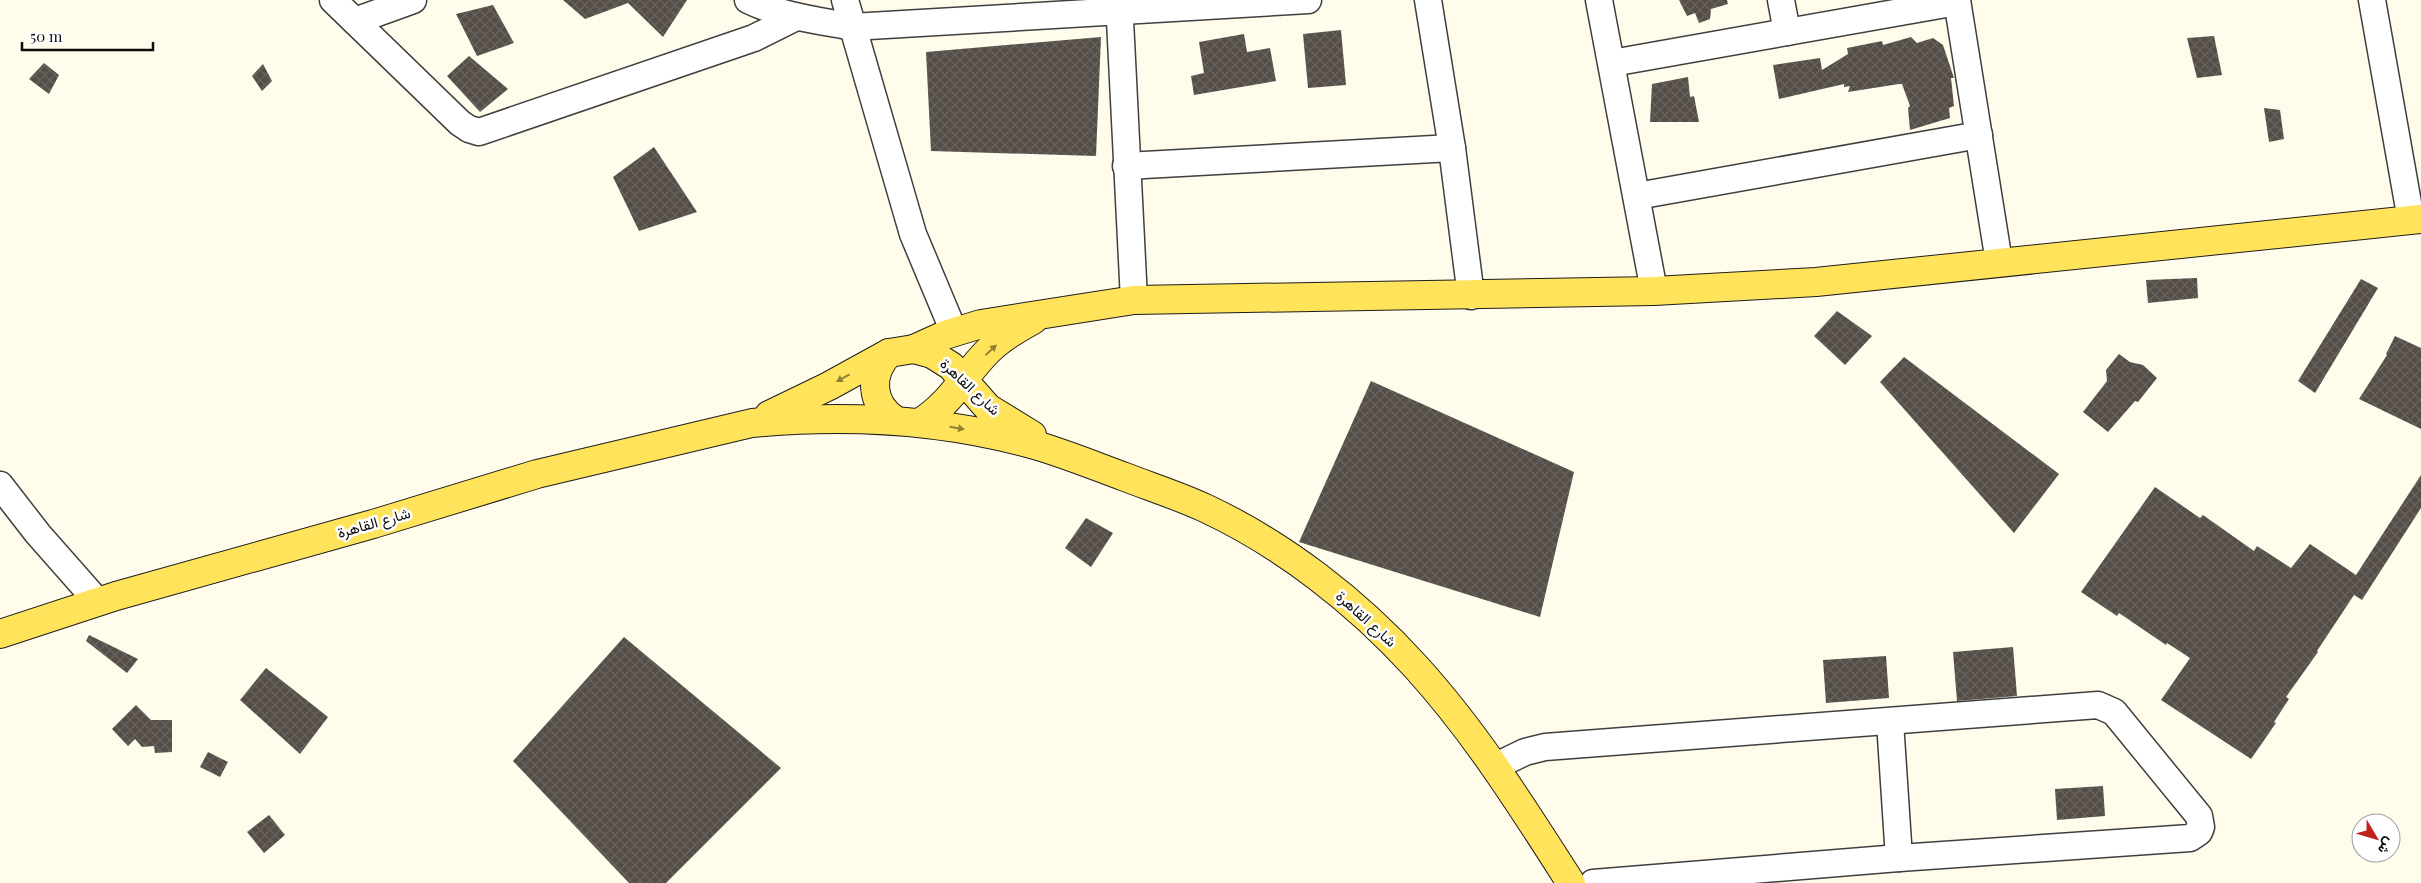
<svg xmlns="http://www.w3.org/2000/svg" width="2421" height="883" viewBox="0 0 2421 883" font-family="'Playfair Display',Vazirmatn,serif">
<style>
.building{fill:url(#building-cross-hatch)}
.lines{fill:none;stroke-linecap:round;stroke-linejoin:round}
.minor-casing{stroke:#3f3f3f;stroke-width:29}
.major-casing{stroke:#1d1d1d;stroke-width:30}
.minor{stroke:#fff;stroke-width:26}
.major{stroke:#ffe35b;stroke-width:28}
.oneway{fill:#928237}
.labels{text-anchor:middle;stroke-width:5;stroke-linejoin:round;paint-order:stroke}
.street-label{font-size:15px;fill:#0c0c0c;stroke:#fff}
</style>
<defs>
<pattern id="building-cross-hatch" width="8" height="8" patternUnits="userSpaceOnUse" patternTransform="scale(1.25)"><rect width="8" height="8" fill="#554e48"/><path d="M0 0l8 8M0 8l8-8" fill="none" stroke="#68635e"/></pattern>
</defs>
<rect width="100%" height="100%" fill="#fffceb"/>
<g class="building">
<polygon points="563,0 687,0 663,37 628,3 585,19"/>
<polygon points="1679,0 1727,0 1728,4 1711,9 1710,19 1699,23 1695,13 1687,16"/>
<polygon points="493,5 514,43 477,56 456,14"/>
<polygon points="1341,30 1346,85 1308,88 1303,34"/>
<polygon points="1244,34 1247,52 1270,48 1276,81 1194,95 1191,76 1204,73 1199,42"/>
<polygon points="2214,36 2222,75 2197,78 2187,38"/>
<polygon points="1101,37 1096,156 931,151 926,52"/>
<polygon points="1911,37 1917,43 1933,38 1943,45 1954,78 1951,78 1954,106 1949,108 1950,118 1910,130 1908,108 1910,106 1902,84 1899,84 1848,92 1850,86 1844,87 1844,84 1779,99 1773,65 1820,58 1822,70 1848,54 1847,48 1882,41 1883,45"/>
<polygon points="469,56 508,89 480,112 447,76"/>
<polygon points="44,63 59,75 49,94 29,79"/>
<polygon points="263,64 272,81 262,91 252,76"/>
<polygon points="1688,77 1690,97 1694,96 1699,122 1650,122 1652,84"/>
<polygon points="2264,108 2280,110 2284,139 2269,142"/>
<polygon points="654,147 697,212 639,231 613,177"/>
<polygon points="2197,278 2198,298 2148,303 2146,280"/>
<polygon points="2361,279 2378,288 2315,393 2298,381"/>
<polygon points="1837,311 1872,336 1845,365 1814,336"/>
<polygon points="2395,336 2421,348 2421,429 2359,399 2387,355 2386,354"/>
<polygon points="2119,354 2130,362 2143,365 2157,378 2138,402 2135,401 2108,432 2083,412 2107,381 2106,370"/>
<polygon points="1904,357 2059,474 2014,533 1880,382"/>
<polygon points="1371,381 1574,472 1540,617 1299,542"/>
<polygon points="2421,475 2421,508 2362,600 2354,595 2317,651 2318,652 2286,697 2289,699 2274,722 2276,723 2251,759 2161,700 2190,658 2167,643 2166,645 2119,613 2117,616 2081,592 2155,487 2200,518 2203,515 2254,551 2257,546 2291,568 2310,544 2356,575"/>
<polygon points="1086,518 1113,533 1091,567 1065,548"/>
<polygon points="89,635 138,659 127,673 86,641"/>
<polygon points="624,637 781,768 666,883 629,883 513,761"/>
<polygon points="2013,647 2017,696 1957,701 1953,652"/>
<polygon points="1886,656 1889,698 1826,703 1823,660"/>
<polygon points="266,668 328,717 300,754 240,700"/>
<polygon points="136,705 151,720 172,720 172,752 155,753 154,746 142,747 135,739 128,746 112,729"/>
<polygon points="208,752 228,762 220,777 200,767"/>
<polygon points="2103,786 2105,816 2057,820 2055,789"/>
<polygon points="269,815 285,835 264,853 247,832"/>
</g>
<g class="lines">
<defs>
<g id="minor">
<polyline points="333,0 460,123 469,129 479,132 754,38 796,17"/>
<path d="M748 0C781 16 816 20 852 27L1308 0"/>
<polyline points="845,0 913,234 954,332"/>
<polyline points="1119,0 1134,300"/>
<polyline points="1428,0 1452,148 1471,296"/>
<polyline points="1599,0 1654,291"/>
<polyline points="1781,0 1787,32"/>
<polyline points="1957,0 1999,262"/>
<polyline points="2372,0 2411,220"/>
<polyline points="355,21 413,0"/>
<polyline points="1612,63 1957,2"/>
<polyline points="1126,166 1452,148"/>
<polyline points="1637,196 1979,135"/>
<polyline points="0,485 38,534 98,602"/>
<polyline points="1890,722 1899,858"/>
<polyline points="1496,766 1525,752 1545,747 2098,705 2114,712 2199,816 2201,827 2199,832 2190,838 1899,858 1593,883"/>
</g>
<g id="major">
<polyline points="914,349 945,335 981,324 1134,300 1654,291 1816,282 2421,219"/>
<path d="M889 353C869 374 870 403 895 420"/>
<polyline points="769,415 829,386 889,353 914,349 932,354 951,366 988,408 1032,435"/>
<path d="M921 422C953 401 963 376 988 351 1001 338 1017 329 1033 320"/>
<path d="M0 634 116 596 373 524 537 474 752 423C848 414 942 419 1035 445 1066 454 1095 466 1125 477 1151 487 1179 496 1205 508 1284 545 1357 602 1416 667 1476 733 1523 808 1571 883"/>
</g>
</defs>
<use href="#minor" class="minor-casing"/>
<use href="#major" class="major-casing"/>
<use href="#minor" class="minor"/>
<use href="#major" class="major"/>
</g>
<defs><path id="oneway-solid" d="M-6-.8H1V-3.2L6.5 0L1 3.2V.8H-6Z" transform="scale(1.25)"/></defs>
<g class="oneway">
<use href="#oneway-solid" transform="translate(991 350) rotate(-43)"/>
<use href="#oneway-solid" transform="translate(843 378) rotate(151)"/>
<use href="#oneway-solid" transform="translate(957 428) rotate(9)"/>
</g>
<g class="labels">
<g class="street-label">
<text transform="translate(970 387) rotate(43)" y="5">شارع القاهرة</text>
<text transform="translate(374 523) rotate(-16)" y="5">شارع القاهرة</text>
<text transform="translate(1366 619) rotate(42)" y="5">شارع القاهرة</text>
</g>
</g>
<g transform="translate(2376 838) rotate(128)"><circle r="24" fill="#ffffff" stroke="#9e9e9e"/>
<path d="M0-4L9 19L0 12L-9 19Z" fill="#c3211d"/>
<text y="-8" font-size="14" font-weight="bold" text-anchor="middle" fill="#0c0c0c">ش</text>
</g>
<path d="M22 42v8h131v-8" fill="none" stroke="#0c0c0c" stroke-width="2.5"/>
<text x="30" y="42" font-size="15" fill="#0c0c0c" stroke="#ffffff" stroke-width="4" paint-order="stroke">50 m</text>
</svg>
